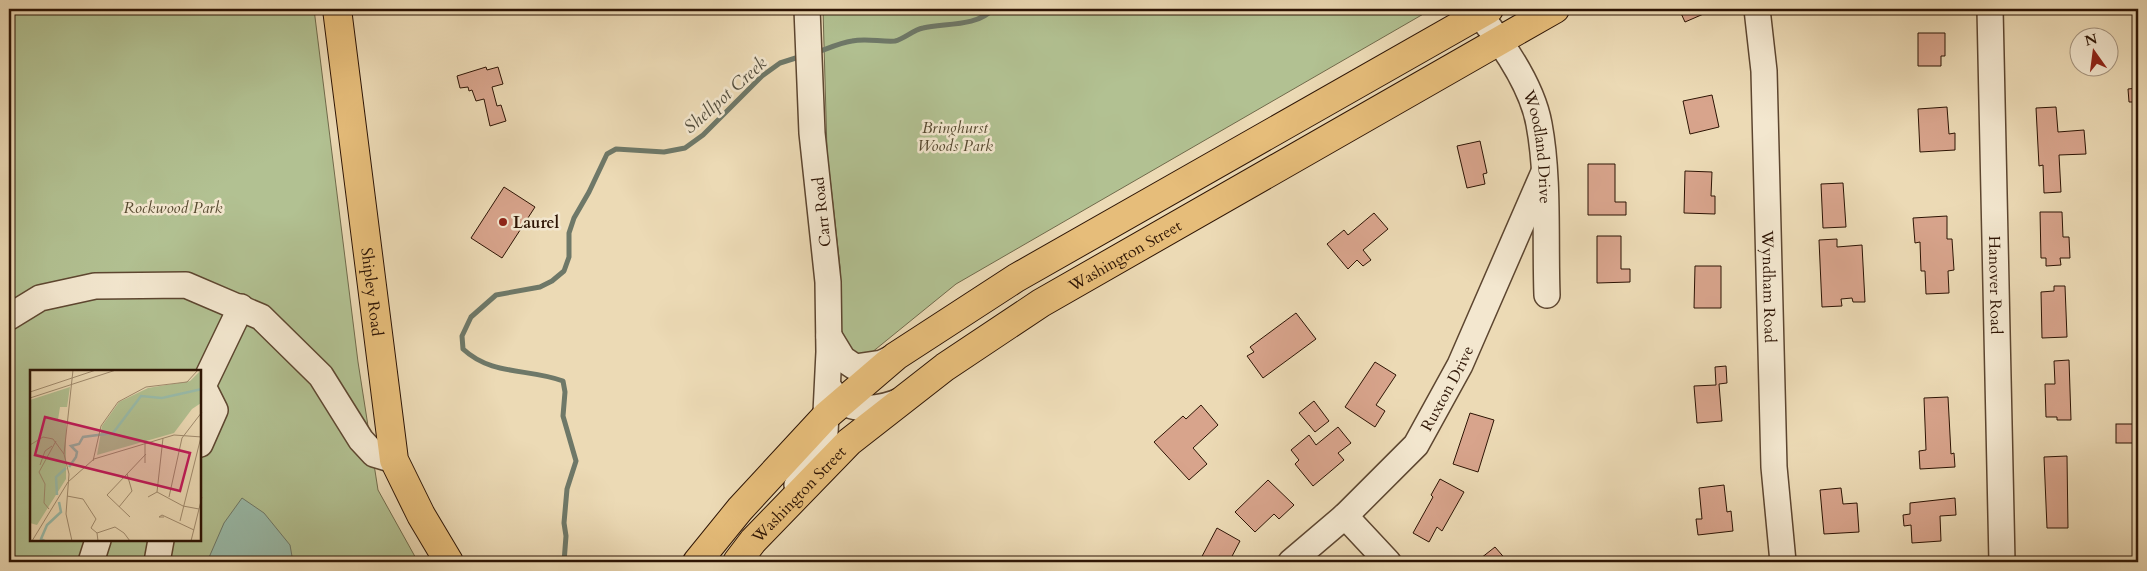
<svg xmlns="http://www.w3.org/2000/svg" width="2147" height="571" viewBox="0 0 2147 571" font-family="Cardo,serif">
<style>
.green{fill:#b2c192;stroke:#706a4b;fill-rule:evenodd}
.water{fill:#9ba;stroke:#6e7868}
.lines{fill:none;stroke-linecap:round;stroke-linejoin:round}
.stream{stroke:#6e7868;stroke-width:5}
.building{fill:#d8a48c;stroke:#2d1404}
.minor-casing{stroke:#5d4630;stroke-width:28}
.major-casing{stroke:#2d1404;stroke-width:30}
.minor{stroke:#f3e7cf;stroke-width:25}
.major{stroke:#e6bd7a;stroke-width:28}
.poi-dot{fill:#8f2418;stroke:#f3e7cf;stroke-width:2}
.labels{text-anchor:middle;stroke-width:5;stroke-linejoin:round;paint-order:stroke}
.park-label{font-size:16px;font-style:italic;fill:#55482f;stroke:#f3e7cf}
.street-label{font-size:16px;fill:#2d1404;stroke:#f3e7cf}
.poi-label{font-size:16px;font-weight:bold;fill:#2d1404;stroke:#f3e7cf;text-anchor:start}
.water-label{font-size:18px;font-style:italic;fill:#534e3e;stroke:#f3e7cf}
.inset-river{fill:none;stroke:#9ba;stroke-width:2.5}
.inset-road{fill:none;stroke:#a08b6e;stroke-width:1}
.view{fill:#c2185b;fill-opacity:0.15;stroke:#c2185b;stroke-width:2.5}
.inset-edge{fill:none;stroke:#2d1404;stroke-width:2.5}
</style>
<rect width="100%" height="100%" fill="#ecdab5"/>
<filter id="stains"><feTurbulence type="fractalNoise" baseFrequency=".004" numOctaves="4"/><feColorMatrix values="0 0 0 0 .2 0 0 0 0 .09 0 0 0 0 .02 0 0 0 .5 -.17"/></filter>
<radialGradient id="worn" r=".72"><stop offset=".6" stop-color="#630" stop-opacity="0"/><stop offset="1" stop-color="#630" stop-opacity=".3"/></radialGradient>
<g class="green">
<path d="M9 9H314L358 362 378 490 418 562H9ZM31 371H200V540H31Z"/>
<polygon points="823,9 1432,9 956,284 871,353 861,357 851,353 841,333 840,267 827,151"/>
</g>
<polygon class="water" points="242,498 264,513 290,545 293,562 207,562 224,523"/>
<g class="lines">
<g class="stream">
<path d="M815 53C827 49 839 43 852 41 866 38 881 42 895 41 904 39 913 30 923 28 944 23 977 27 993 9"/>
<path d="M564 562 566 536 564 523 567 489 576 461 563 416 565 392 563 381C528 368 492 376 463 349L462 336 471 317 496 295 540 287 552 281 564 271 569 257V233L574 218 589 192 607 154 616 149 664 152 685 148 703 135 762 76 780 63 802 56"/>
</g>
</g>
<g class="building">
<polygon points="1679,9 1715,9 1685,22"/>
<polygon points="1918,33 1945,33 1945,56 1941,56 1941,66 1918,66"/>
<polygon points="486,67 487,70 498,67 503,84 492,87 497,106 501,105 506,121 490,126 484,99 476,101 472,90 469,91 468,87 460,88 457,76"/>
<polygon points="2138,88 2138,102 2129,102 2128,89"/>
<polygon points="1712,95 1719,127 1690,134 1683,101"/>
<polygon points="1947,107 1949,134 1955,133 1955,150 1920,152 1918,109"/>
<polygon points="2056,107 2058,132 2084,130 2086,154 2059,155 2061,192 2044,193 2043,165 2039,166 2036,108"/>
<polygon points="1480,141 1487,173 1483,174 1485,184 1467,188 1457,146"/>
<polygon points="1588,164 1615,164 1615,202 1626,202 1626,215 1588,215"/>
<polygon points="1685,171 1712,172 1711,196 1715,196 1715,214 1684,213"/>
<polygon points="1843,183 1846,227 1823,228 1821,184"/>
<polygon points="504,187 535,207 502,258 471,238"/>
<polygon points="2040,212 2062,212 2063,237 2069,237 2070,258 2060,258 2061,265 2046,266 2046,258 2041,258"/>
<polygon points="1374,213 1388,229 1363,250 1371,260 1363,266 1357,260 1348,269 1327,244 1344,230 1348,235"/>
<polygon points="1947,216 1947,239 1952,239 1954,270 1948,271 1949,293 1926,294 1925,271 1921,271 1920,242 1915,243 1913,218"/>
<polygon points="1597,236 1621,236 1621,269 1630,269 1630,282 1597,283"/>
<polygon points="1837,239 1837,247 1862,245 1865,302 1853,302 1852,298 1841,299 1842,306 1822,307 1819,240"/>
<polygon points="1695,266 1721,266 1721,308 1694,308"/>
<polygon points="2054,286 2065,286 2067,337 2042,338 2041,292 2054,291"/>
<polygon points="1296,313 1316,339 1263,378 1247,356 1254,352 1250,347"/>
<polygon points="2069,360 2071,420 2057,420 2057,417 2046,417 2045,384 2055,384 2054,361"/>
<polygon points="1375,362 1396,375 1376,405 1385,411 1375,427 1345,407"/>
<polygon points="1726,366 1727,383 1719,384 1722,421 1697,423 1694,386 1716,385 1715,367"/>
<polygon points="1948,397 1951,454 1954,453 1955,467 1920,469 1919,451 1926,450 1924,398"/>
<polygon points="1314,401 1329,421 1315,432 1299,413"/>
<polygon points="1201,405 1218,425 1193,448 1207,464 1189,480 1154,442 1183,416 1186,419"/>
<polygon points="1470,413 1494,420 1478,472 1453,464"/>
<rect x="2116" y="424" width="20" height="19"/>
<polygon points="1338,427 1351,443 1338,453 1344,460 1313,486 1295,464 1299,460 1291,450 1309,435 1316,445"/>
<polygon points="2067,456 2068,528 2047,528 2044,457"/>
<polygon points="1440,479 1464,492 1442,531 1437,527 1429,542 1413,533 1433,497 1431,495"/>
<polygon points="1268,480 1294,505 1279,519 1274,514 1255,532 1235,512"/>
<polygon points="1724,485 1727,512 1731,511 1733,531 1698,535 1696,519 1702,519 1699,488"/>
<polygon points="1841,488 1843,504 1857,503 1859,532 1824,534 1820,490"/>
<polygon points="1955,498 1956,515 1940,516 1941,541 1912,543 1911,525 1904,526 1903,515 1910,514 1910,503"/>
<polygon points="1217,528 1240,541 1229,562 1199,562"/>
<polygon points="1495,547 1508,562 1476,562"/>
</g>
<g class="lines">
<defs>
<g id="minor">
<path id="s1" d="M1757 9 1764 71 1774 467 1783 562"/>
<path id="s2" d="M1990 9 2002 562"/>
<path id="s3" d="M1479 14C1503 44 1532 85 1539 124 1549 177 1545 240 1547 295"/>
<polyline points="9,317 40,298 95,286 186,285 261,317 321,376 361,440 374,454 394,460"/>
<polyline points="829,336 843,359 855,367 882,363 894,357"/>
<path d="M830 389C846 414 878 411 902 400"/>
<polyline points="200,444 215,410 203,386 241,307"/>
<polyline points="797,485 818,453 825,433 829,352 828,282 812,133 807,9"/>
<polyline points="1345,516 1388,562"/>
<polyline points="91,562 98,540"/>
<polyline points="157,562 161,540"/>
<path id="s4" d="M1291 562 1345 516 1416 445 1460 365 1544 172"/>
</g>
<g id="major">
<path id="s5" d="M337 9 394 460 421 515 449 562"/>
<polyline points="697,562 740,509 826,416 896,356 1016,278 1489,9"/>
<path id="s6" d="M737 562 753 541 849 442 945 367 1041 303 1555 9"/>
</g>
</defs>
<use href="#minor" class="minor-casing"/>
<use href="#major" class="major-casing"/>
<use href="#minor" class="minor"/>
<use href="#major" class="major"/>
</g>
<circle class="poi-dot" cx="503" cy="222" r="5"/>
<g class="labels">
<g class="park-label">
<text x="955" y="133">Bringhurst<tspan x="955" dy="18">Woods Park</tspan></text>
<text x="173" y="213">Rockwood Park</text>
</g>
<g class="street-label">
<text dy="6" stroke="none"><textPath href="#s3" startOffset="149">Woodland Drive</textPath></text>
<text transform="translate(821 212) rotate(-96)" y="6">Carr Road</text>
<text dy="6" stroke="none"><textPath href="#s6" startOffset="498">Washington Street</textPath></text>
<text dy="6" stroke="none"><textPath href="#s1" startOffset="278">Wyndham Road</textPath></text>
<text dy="6" stroke="none"><textPath href="#s2" startOffset="276">Hanover Road</textPath></text>
<text dy="6" stroke="none"><textPath href="#s5" startOffset="285">Shipley Road</textPath></text>
<text dy="6" stroke="none"><textPath href="#s4" startOffset="236">Ruxton Drive</textPath></text>
<text dy="6" stroke="none"><textPath href="#s6" startOffset="92">Washington Street</textPath></text>
</g>
<g class="poi-label">
<text x="513" y="228">Laurel</text>
</g>
<g class="water-label">
<text transform="translate(725 95) rotate(-42)" y="6">Shellpot Creek</text>
</g>
</g>
<g transform="translate(30 370)">
<rect width="171" height="171" fill="#ecdab5"/>
<path d="M171 0V33L162 39 144 63 67 85 72 56 89 32 118 18 160 11ZM40 17 37 37H30L28 50 36 51V109L7 155 0 153V30Z" fill="#b2c192"/>
<path class="inset-river" d="M39 97 46 87 47 82 41 76 49 74 53 67 83 63 111 26 132 28 172 19M27 125 26 107 36 98M15 171 11 169 17 155 31 142 29 132"/>
<path class="inset-road" d="M0 22 66 0M0 28 86 0M0 75 13 67 23 69 34 84M63 91 71 56 88 32 116 17 157 12 168 0M115 93V73M10 95 15 81 22 76M127 122 133 68M37 126 53 129 66 149 61 158 67 163 68 171M118 127 127 122 153 136 169 139M139 127 152 68 172 42M89 137 102 121 97 104M19 139 14 133 15 114 9 102 26 71M100 147 77 125 116 84M134 147H129L132 145 164 160M150 151 171 67M67 163 85 157 94 163 100 171M2 171 38 112 64 89 144 65 172 67M42 171 36 144 39 104 34 84 43 0M161 171 172 127"/>
<path class="view" d="M15 47 160 83 150 121 5 85Z"/>
<rect width="171" height="171" class="inset-edge"/>
</g>
<rect width="2147" height="571" fill="none" stroke="#ecdab5" stroke-width="30"/>
<rect x="10" y="10" width="2127" height="551" fill="none" stroke="#2d1404" stroke-width="2.5"/>
<rect x="15" y="15" width="2117" height="541" fill="none" stroke="#2d1404"/>
<g transform="translate(2094 52) rotate(346)"><circle r="24" fill="#f3e7cf" stroke="#a4937e"/>
<path d="M0-4L9 19L0 12L-9 19Z" fill="#8f2418"/>
<text y="-8" font-size="14" font-weight="bold" text-anchor="middle" fill="#2d1404">N</text>
</g>
<rect width="100%" height="100%" filter="url(#stains)"/>
<rect width="100%" height="100%" fill="url(#worn)"/>
</svg>
